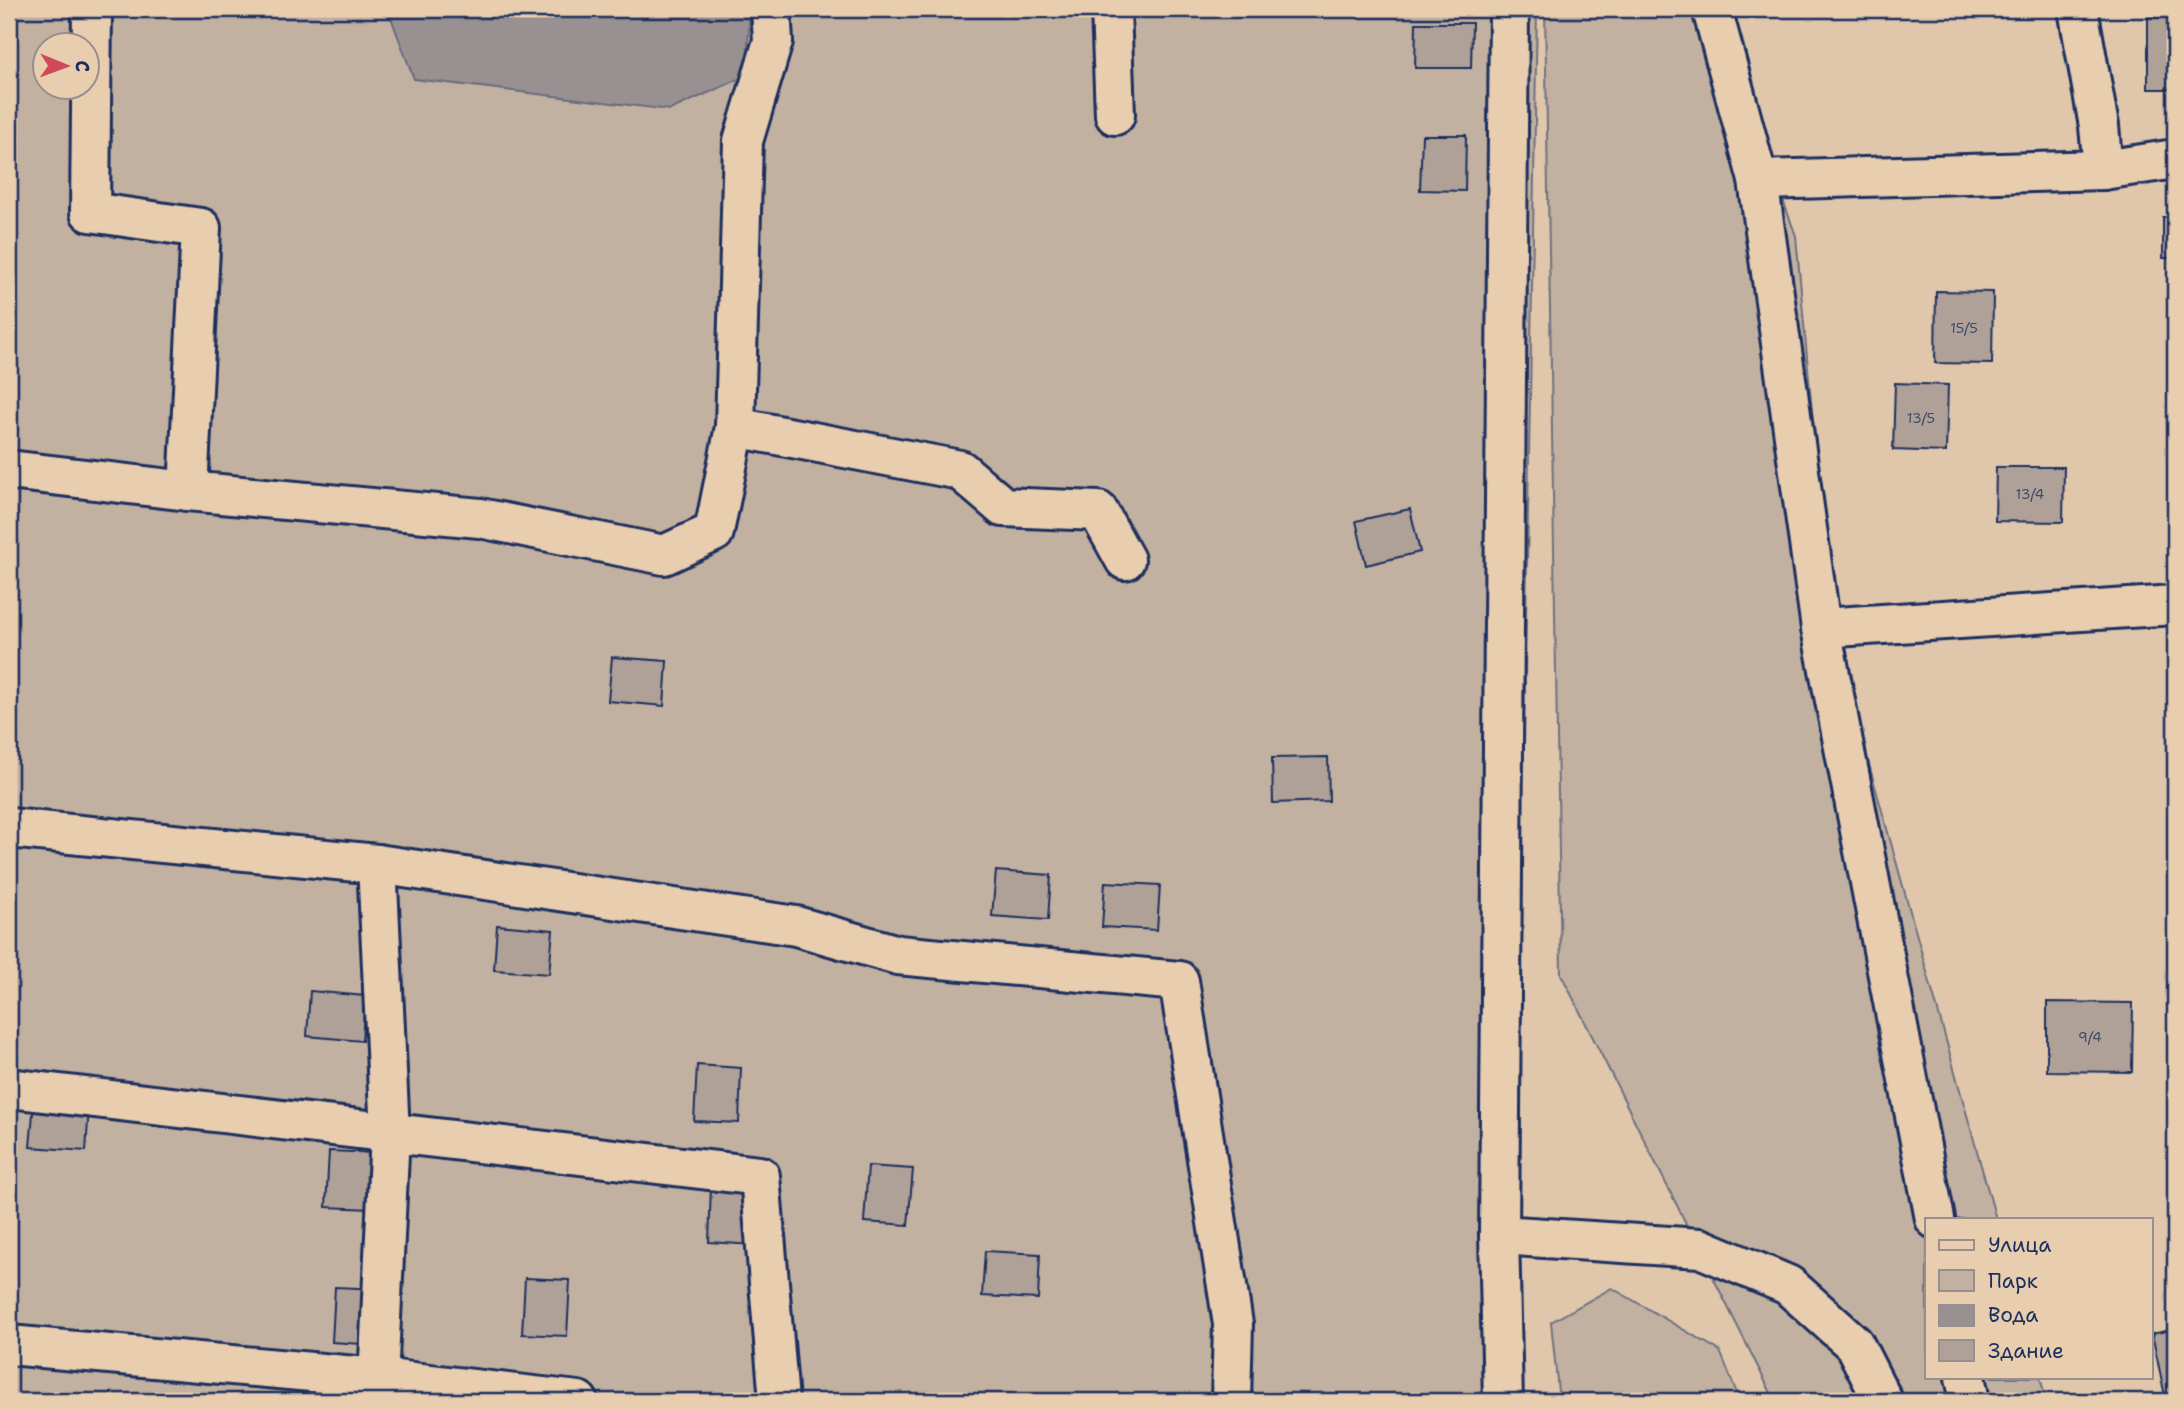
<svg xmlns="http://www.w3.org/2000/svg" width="2184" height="1410" viewBox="0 0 2184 1410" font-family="'Shantell Sans',sans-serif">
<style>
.green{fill:#c2b1a0;stroke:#6e707f;stroke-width:2;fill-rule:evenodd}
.water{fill:#999191;stroke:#676a7d;stroke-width:2}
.building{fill:#afa198;stroke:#1b2f5e;stroke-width:2}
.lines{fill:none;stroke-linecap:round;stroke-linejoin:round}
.minor-casing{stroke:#1b2f5e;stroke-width:44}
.minor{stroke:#e8cdaf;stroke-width:38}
.labels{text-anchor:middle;stroke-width:5;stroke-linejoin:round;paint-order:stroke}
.number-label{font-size:14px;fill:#404c6c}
</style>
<rect width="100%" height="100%" fill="#e0c7ac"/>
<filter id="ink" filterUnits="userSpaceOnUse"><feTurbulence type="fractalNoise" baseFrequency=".0143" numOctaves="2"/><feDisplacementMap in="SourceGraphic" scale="14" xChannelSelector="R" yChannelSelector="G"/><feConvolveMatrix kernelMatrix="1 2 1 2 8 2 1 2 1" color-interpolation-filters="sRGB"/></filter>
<g filter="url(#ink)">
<g class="green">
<path d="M9 9H1537L1512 1401H9ZM46 46H88V88H46Z"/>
<polygon points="1545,9 1714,9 1796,236 1832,632 1996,1219 1927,1219 1927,1377 2040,1377 2046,1401 1775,1401 1561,974"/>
<polygon points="1612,1288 1720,1351 1740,1401 1559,1401 1551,1322"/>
</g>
<polygon class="water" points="395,9 750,9 746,76 670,110 414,79 390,15"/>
<g class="building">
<rect x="2148" y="17" width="27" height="72"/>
<polygon points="1416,23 1472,23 1471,68 1415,68"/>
<polygon points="1422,135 1466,135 1465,191 1420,190"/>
<rect x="2163" y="217" width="12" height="41"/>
<polygon points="1936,291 1993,292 1992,364 1935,363"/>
<polygon points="1895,383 1948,385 1946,452 1893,450"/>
<polygon points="1996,467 2064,467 2063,522 1995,521"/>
<polygon points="1410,509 1420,552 1366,565 1356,521"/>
<polygon points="612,657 667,661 664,706 608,701"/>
<polygon points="1328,757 1329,801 1273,803 1272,758"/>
<polygon points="996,871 1051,875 1048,920 992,916"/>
<polygon points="1105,882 1160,885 1157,930 1102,927"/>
<polygon points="497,925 553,930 549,974 494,970"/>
<polygon points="310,991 365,996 362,1041 307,1036"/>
<polygon points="2047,1002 2133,1003 2132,1072 2047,1071"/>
<polygon points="697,1065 741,1068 739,1123 694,1121"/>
<polygon points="34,1102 89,1107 86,1151 30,1147"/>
<polygon points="329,1151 374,1153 371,1209 326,1207"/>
<polygon points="868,1166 913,1169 908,1225 864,1222"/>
<polygon points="711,1186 757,1188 754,1245 709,1242"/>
<polygon points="985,1251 1040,1254 1038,1299 982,1296"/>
<polygon points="525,1278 570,1280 567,1336 522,1334"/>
<polygon points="335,1287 380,1289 377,1345 332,1342"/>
<polygon points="2175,1329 2175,1401 2166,1401 2152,1334"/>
<polygon points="1422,1397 1476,1401 1422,1401"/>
</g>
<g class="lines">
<defs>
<g id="minor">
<polyline points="92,9 90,212 201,228 188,491"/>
<polyline points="1111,9 1115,115"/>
<polyline points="1712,9 1758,180 1821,628 1935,1219"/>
<polyline points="2078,9 2099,126 2103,170"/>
<polyline points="1758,180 2103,170 2175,159"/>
<polyline points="735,427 743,141 773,41 771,9"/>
<polyline points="9,470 188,491 480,518 664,555 714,532 735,427 960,470 1003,507 1098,511 1125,560"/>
<polyline points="1821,628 2175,605"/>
<polyline points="9,828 377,864 796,926 898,955 1179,981 1233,1324 1231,1401"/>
<polyline points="9,1088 760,1176 779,1401"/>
<polyline points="1499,1235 1700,1248 1788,1285 1854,1344 1883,1401"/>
<polyline points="9,1345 378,1378 578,1401"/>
<polyline points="1965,1377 1970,1401"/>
<polyline points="377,1401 390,1133 377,864"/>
<polyline points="1503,1401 1499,1235 1509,9"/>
</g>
</defs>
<use href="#minor" class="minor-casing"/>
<use href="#minor" class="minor"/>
</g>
</g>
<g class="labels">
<g class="number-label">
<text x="1964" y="333">15/5</text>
<text x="1921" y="423">13/5</text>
<text x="2030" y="499">13/4</text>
<text x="2090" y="1042">9/4</text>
</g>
</g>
<rect width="2184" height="1410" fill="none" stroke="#e8cdaf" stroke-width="35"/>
<rect x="18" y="18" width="2149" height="1375" fill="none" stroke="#1b2f5e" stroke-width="2.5" filter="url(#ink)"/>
<rect x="1925" y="1218" width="228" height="161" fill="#e8cdaf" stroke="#968e8f" stroke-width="2"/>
<rect x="1939" y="1240" width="35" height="10" fill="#e8cdaf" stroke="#968e8f" stroke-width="2"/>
<text x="1988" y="1252" font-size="21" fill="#1b2f5e">Улица</text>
<rect x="1939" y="1270" width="35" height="21" fill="#c2b1a0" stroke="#968e8f" stroke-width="2"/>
<text x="1988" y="1288" font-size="21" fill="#1b2f5e">Парк</text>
<rect x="1939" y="1305" width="35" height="21" fill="#999191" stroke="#968e8f" stroke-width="2"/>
<text x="1988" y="1322" font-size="21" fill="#1b2f5e">Вода</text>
<rect x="1939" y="1340" width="35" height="21" fill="#afa198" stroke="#968e8f" stroke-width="2"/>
<text x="1988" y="1358" font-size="21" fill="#1b2f5e">Здание</text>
<g transform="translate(66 66) rotate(91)"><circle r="33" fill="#e8cdaf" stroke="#968e8f" stroke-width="2"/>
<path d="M0-5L12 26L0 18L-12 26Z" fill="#d1495b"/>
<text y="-10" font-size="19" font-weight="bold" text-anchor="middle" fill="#1b2f5e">С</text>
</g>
</svg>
